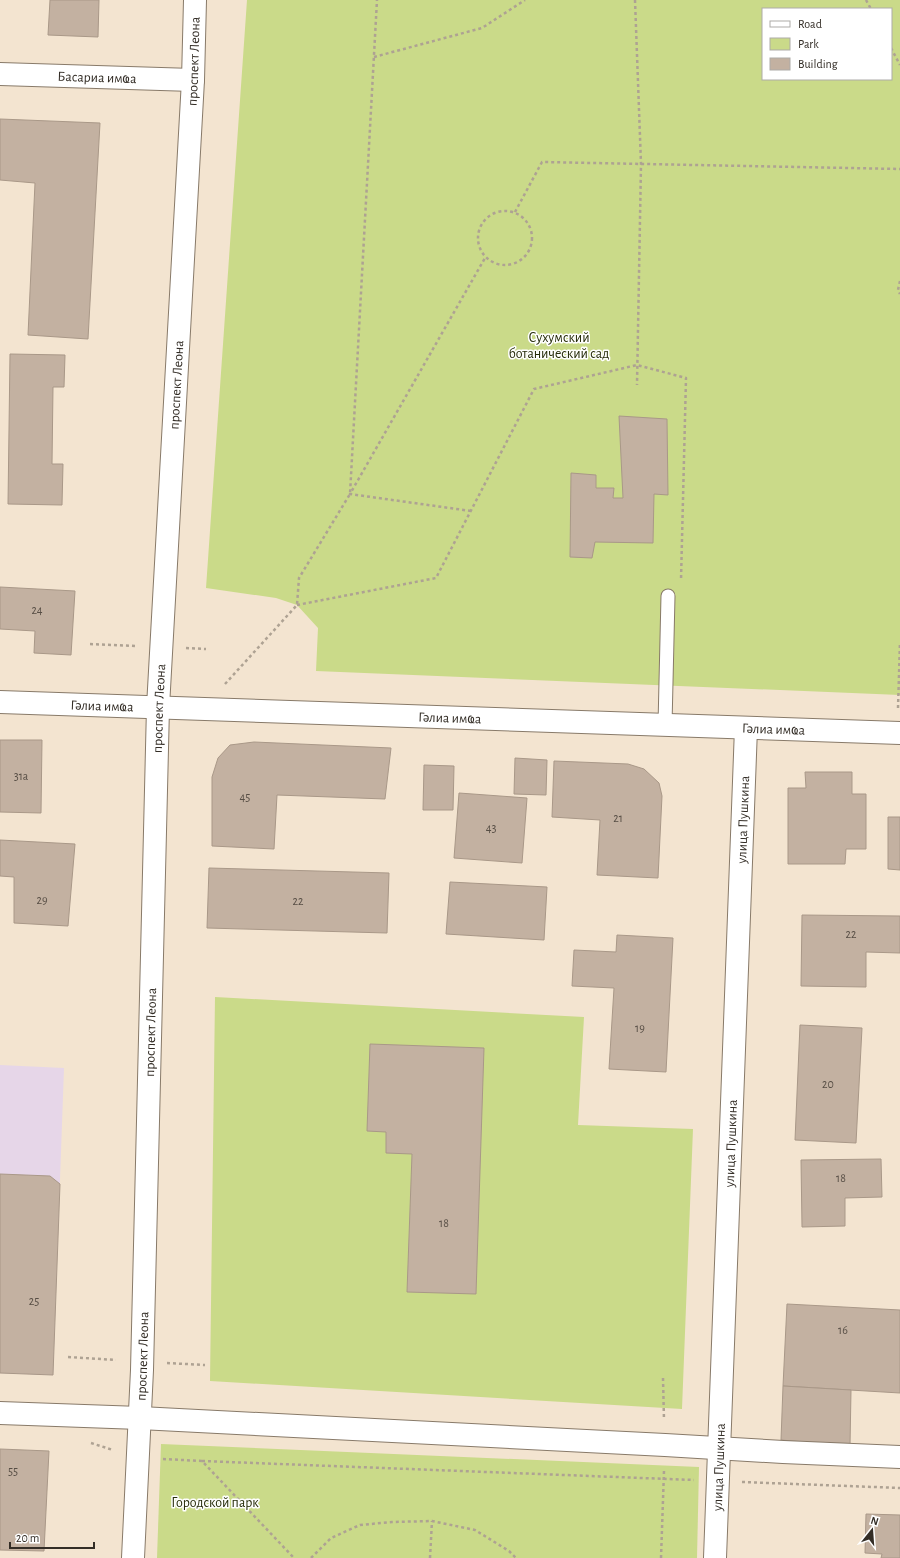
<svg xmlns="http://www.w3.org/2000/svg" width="900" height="1558" viewBox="0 0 900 1558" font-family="'Alegreya Sans',sans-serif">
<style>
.education{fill:#e6d6e8}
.green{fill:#cada89;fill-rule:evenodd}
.building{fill:#c3b1a1;stroke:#a99888}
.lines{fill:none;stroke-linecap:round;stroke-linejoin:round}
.service-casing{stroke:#887a69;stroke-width:15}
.minor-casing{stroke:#887a69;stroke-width:24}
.secondary-casing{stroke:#887a69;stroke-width:24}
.trunk-casing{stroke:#887a69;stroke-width:24}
.path{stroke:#aea293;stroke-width:2.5;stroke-dasharray:3 3;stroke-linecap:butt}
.service{stroke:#fff;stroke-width:13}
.minor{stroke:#fff;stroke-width:22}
.secondary{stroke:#fff;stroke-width:22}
.trunk{stroke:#fff;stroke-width:22}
.labels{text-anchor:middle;stroke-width:3;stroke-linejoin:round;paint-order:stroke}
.number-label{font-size:12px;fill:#574e45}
.street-label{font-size:14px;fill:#332d26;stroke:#fff}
.park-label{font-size:14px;fill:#272d0a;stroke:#fff}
</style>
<rect width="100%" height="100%" fill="#f3e4d0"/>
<polygon class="education" points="0,1065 64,1068 53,1375 0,1373"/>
<g class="green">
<path d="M247 0H900V695L316 671 318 628 297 605 276 598 206 588ZM763 9H891V79H763Z"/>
<polygon points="215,997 584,1017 578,1125 693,1129 682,1409 210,1381"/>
<polygon points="161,1444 699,1467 697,1558 157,1558"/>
</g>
<g class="building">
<polygon points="50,0 99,0 98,37 48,35"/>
<polygon points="0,119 100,123 88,339 28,335 35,183 0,180"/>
<polygon points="10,354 65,355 64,387 53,387 52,464 63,464 62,505 8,504"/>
<polygon points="619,416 667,419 668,495 654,494 653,543 595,542 592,558 570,557 571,473 596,475 596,488 614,488 613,498 623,498"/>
<polygon points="0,587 75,591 71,655 34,653 35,631 0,629"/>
<polygon points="0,740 42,740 41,813 0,812"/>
<polygon points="254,742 391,748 385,799 277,795 274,849 212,846 212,777 218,758 230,745"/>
<polygon points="515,758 547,760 546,795 514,794"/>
<polygon points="554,761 628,764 644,769 659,783 662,796 658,878 597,875 600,820 552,817"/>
<polygon points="424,765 454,766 453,810 423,810"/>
<polygon points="805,772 852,772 852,794 866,794 866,849 846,849 845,864 788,864 788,788 806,788"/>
<polygon points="459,793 527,798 522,863 454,858"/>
<polygon points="888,817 900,817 900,870 888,869"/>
<polygon points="0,840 75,844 68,926 14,923 14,877 0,876"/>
<polygon points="209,868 389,873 387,933 207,928"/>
<polygon points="450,882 547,887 544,940 446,934"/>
<polygon points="802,915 900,916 900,953 866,952 866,987 801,986"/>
<polygon points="617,935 673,938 666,1072 609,1069 614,988 572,986 574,950 616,952"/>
<polygon points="800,1025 862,1028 856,1143 795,1140"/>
<polygon points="370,1044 484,1048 476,1294 407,1292 412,1154 386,1153 386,1132 367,1131"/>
<polygon points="881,1159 882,1197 845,1198 845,1226 802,1227 801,1160"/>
<polygon points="0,1174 50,1176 60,1184 53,1375 0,1373"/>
<polygon points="787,1304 900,1310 900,1393 783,1386"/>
<polygon points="783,1386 851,1390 850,1446 781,1440"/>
<polygon points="0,1449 49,1451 44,1551 0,1550"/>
<polygon points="866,1514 900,1515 900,1558 881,1558 882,1554 865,1553"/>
</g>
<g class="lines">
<defs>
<polyline id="service" points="665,725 668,596"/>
<g id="minor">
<path id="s1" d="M0 74 193 80"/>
<path id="s2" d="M0 702 900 733"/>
<path id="s3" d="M715 1558 746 728"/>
</g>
<polyline id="secondary" points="0,1413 140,1418"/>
<g id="trunk">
<polyline points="140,1418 665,1445 783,1452 900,1457"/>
<path id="s4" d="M133 1558 142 1370 158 707 193 80 195 0"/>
</g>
</defs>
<use href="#service" class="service-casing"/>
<use href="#minor" class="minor-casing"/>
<use href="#secondary" class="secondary-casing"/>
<use href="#trunk" class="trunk-casing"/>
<g class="path">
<polyline points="635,0 641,164 637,385"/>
<polyline points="866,0 871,9"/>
<polyline points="891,48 900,65"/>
<polyline points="374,57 482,28 525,0"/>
<circle cx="505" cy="238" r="27"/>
<polyline points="515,212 542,162 900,169"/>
<polyline points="900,281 898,290 900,294"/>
<polyline points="471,511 350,494 485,258"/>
<polyline points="297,605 436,578 534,389 637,365 686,378 681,580"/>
<polyline points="90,644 135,646"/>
<polyline points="186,648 206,649"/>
<polyline points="225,684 297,605 299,578 350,494 377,0"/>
<polyline points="898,708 900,642"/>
<polyline points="68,1357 116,1360"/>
<polyline points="167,1363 205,1365"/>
<polyline points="663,1378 664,1420"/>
<polyline points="91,1443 113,1450"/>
<polyline points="163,1459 202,1461 294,1558"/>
<polyline points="202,1461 694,1480"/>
<polyline points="742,1482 900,1488"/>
<polyline points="311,1558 331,1538 360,1525 392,1522 432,1521 475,1530 509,1551 516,1558"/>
<polyline points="430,1558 432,1521"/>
<polyline points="661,1558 664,1471"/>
</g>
<use href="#service" class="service"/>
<use href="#minor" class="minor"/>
<use href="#secondary" class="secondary"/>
<use href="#trunk" class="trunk"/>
</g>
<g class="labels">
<g class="number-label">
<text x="37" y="614">24</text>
<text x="21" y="780">31а</text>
<text x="245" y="801">45</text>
<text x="618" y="822">21</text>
<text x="491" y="832">43</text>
<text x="42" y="904">29</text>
<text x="298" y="905">22</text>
<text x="851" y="938">22</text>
<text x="640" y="1032">19</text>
<text x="828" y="1088">20</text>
<text x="841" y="1182">18</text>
<text x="444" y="1227">18</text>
<text x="34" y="1305">25</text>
<text x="843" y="1334">16</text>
<text x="13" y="1475">55</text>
</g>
<g class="street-label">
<text dy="5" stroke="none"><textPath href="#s4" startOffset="1498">проспект Леона</textPath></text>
<text dy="5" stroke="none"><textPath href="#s1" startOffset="97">Басариа имҩа</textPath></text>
<text dy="5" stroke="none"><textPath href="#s4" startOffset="1174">проспект Леона</textPath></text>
<text dy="5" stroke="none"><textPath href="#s2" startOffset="102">Гәлиа имҩа</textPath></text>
<text dy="5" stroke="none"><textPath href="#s4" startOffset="850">проспект Леона</textPath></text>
<text dy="5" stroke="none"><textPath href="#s2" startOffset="450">Гәлиа имҩа</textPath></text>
<text dy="5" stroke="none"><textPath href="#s2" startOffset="774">Гәлиа имҩа</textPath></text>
<text dy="5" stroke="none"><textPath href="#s3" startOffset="739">улица Пушкина</textPath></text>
<text dy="5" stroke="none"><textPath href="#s4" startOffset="526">проспект Леона</textPath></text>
<text dy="5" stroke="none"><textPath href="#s3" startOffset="415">улица Пушкина</textPath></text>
<text dy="5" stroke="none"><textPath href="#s4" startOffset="202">проспект Леона</textPath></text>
<text dy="5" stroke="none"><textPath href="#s3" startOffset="91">улица Пушкина</textPath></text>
</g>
<g class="park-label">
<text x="559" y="342">Сухумский<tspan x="559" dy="16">ботанический сад</tspan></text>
<text x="215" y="1507">Городской парк</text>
</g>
</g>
<rect x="762" y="8" width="130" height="72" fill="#ffffff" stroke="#adaba8"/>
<rect x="770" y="21" width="20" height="6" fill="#ffffff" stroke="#adaba8"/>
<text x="798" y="28" font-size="12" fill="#332d26">Road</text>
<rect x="770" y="38" width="20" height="12" fill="#cada89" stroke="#adaba8"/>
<text x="798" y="48" font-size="12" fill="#332d26">Park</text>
<rect x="770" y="58" width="20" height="12" fill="#c3b1a1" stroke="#adaba8"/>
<text x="798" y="68" font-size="12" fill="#332d26">Building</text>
<g transform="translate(872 1530) rotate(17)" stroke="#ffffff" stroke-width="3" paint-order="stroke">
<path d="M0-3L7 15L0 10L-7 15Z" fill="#332d26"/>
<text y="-6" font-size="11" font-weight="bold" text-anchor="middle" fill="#332d26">N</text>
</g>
<path d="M10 1542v6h84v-6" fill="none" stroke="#332d26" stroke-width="2"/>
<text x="16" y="1542" font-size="12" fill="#332d26" stroke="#ffffff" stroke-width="3" paint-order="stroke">20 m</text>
</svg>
